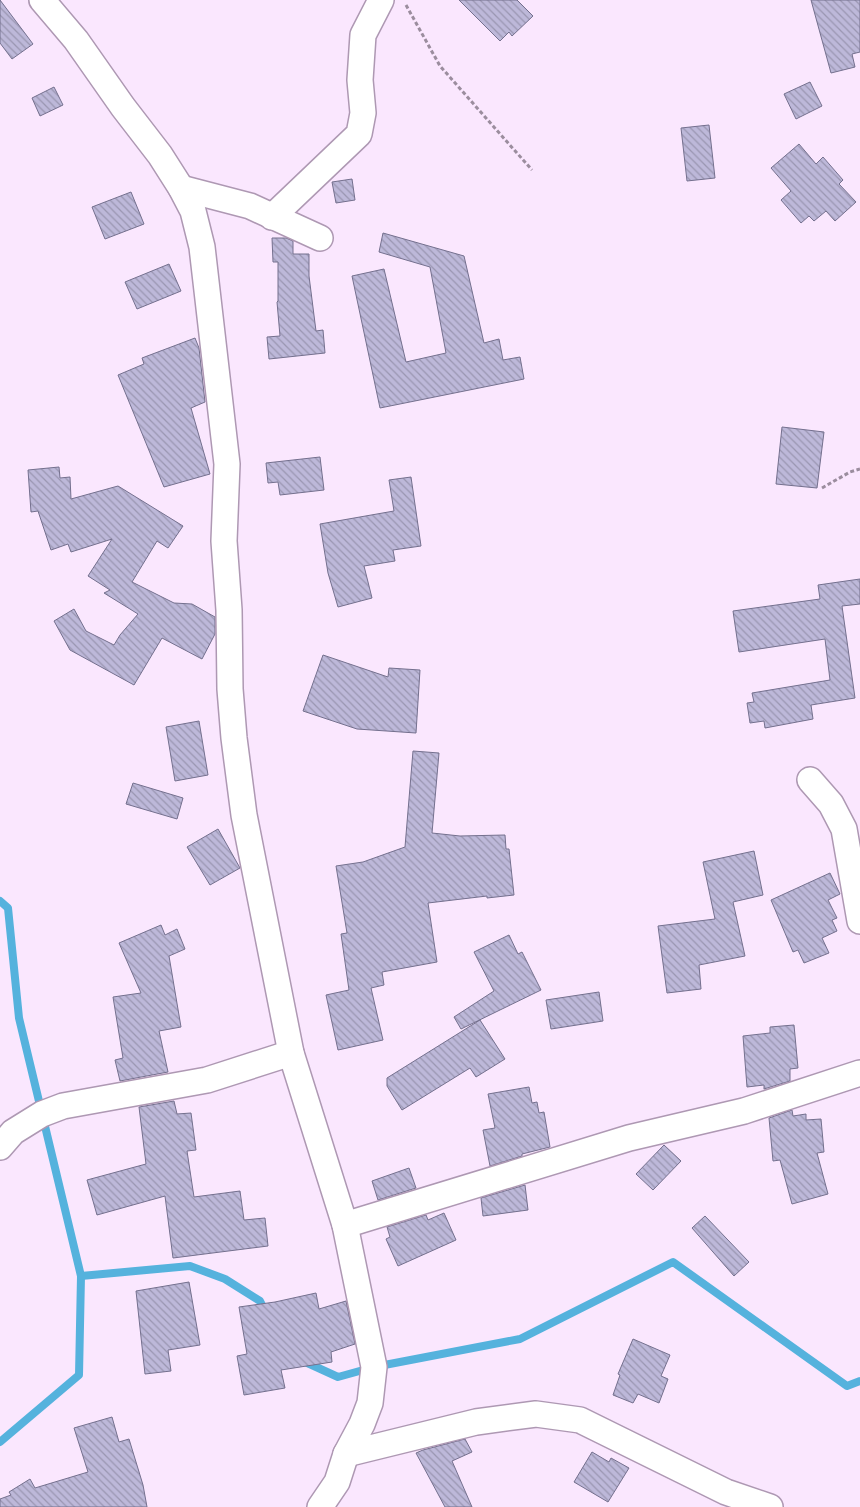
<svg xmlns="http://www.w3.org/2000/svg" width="860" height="1507" viewBox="0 0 860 1507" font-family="'Exo 2',sans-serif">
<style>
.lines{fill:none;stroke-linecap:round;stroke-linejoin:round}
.stream{stroke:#55b2dd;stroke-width:8}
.building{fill:url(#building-back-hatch);stroke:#74708e}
.minor-casing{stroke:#ae98b3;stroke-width:28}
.path{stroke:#9b8d9e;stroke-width:3;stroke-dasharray:4 2.5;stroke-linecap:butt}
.minor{stroke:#fff;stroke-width:25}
</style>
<defs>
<pattern id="building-back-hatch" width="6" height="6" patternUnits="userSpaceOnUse" patternTransform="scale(1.25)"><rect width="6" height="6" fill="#bdb8d9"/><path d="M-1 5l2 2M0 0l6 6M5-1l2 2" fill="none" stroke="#9a96b1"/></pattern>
</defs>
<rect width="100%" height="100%" fill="#fae7fe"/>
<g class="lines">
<g class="stream">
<polyline points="0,901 8,908 19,1018 81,1276 79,1375 0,1442"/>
<polyline points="81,1276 190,1266 225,1279 260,1301 266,1313"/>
<polyline points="303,1361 338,1377 374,1367 520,1339 673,1262 847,1386 860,1381"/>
</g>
</g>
<g class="building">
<polygon points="0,0 33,44 12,59 0,43"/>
<polygon points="459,0 517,0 533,16 512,36 509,32 500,41"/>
<polygon points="811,0 860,0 860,52 852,54 855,67 831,73"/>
<polygon points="810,82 822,106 796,119 784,94"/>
<polygon points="54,87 63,105 40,116 32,98"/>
<polygon points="709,125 715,178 687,181 681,128"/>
<polygon points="799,144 816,164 823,157 843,180 839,184 856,202 835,221 826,211 814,221 809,216 801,223 781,200 791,191 771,168"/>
<polygon points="352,179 355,200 336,203 332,182"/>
<polygon points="131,192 144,224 105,239 92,207"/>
<polygon points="383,233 464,256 484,343 499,339 503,360 520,357 524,379 380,408 352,276 384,269 406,362 446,353 430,267 379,252"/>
<polygon points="272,238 286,238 293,241 293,254 309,254 309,276 316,331 323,330 325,353 269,359 267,337 280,336 277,302 278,301 278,262 273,262"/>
<polygon points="169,264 181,291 137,309 125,282"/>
<polygon points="195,338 199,348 205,402 191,408 210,474 164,487 118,375 144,364 142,358"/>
<polygon points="782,427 824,432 817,488 776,484"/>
<polygon points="320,457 324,490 280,495 278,482 268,483 266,463"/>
<polygon points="59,467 60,478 70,477 71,499 118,486 183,526 168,548 157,541 132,582 174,603 192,604 215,617 215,634 202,659 162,638 134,685 70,650 54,621 74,609 86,631 114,645 120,635 138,614 104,593 110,590 88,576 112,539 71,552 68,544 51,550 38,511 31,512 28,470"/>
<polygon points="411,477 421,546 393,550 395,561 364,566 372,598 338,607 328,573 320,524 394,511 389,480"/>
<polygon points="860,579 860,604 842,606 855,698 811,705 813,719 765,728 764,721 750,723 747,703 754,702 752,693 830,680 825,639 739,652 733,611 820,599 818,585"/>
<polygon points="323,655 388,677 389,668 420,670 416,733 357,729 303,711"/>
<polygon points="199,721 208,775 175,781 166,727"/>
<polygon points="413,751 439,753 432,833 460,836 505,835 506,849 509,849 514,895 487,898 487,896 428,903 437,962 382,972 384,985 371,988 383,1040 338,1050 326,995 349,990 341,934 347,933 336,866 363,862 405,847"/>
<polygon points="133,783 183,798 177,819 126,804"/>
<polygon points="218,829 240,868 210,885 187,847"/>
<polygon points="754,851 763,895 733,902 745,956 699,965 701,989 667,993 658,926 715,919 703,862"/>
<polygon points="830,873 840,894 828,900 837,918 832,920 837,931 822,938 829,953 804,963 798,950 793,952 771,900"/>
<polygon points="161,925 165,935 177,929 185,949 169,956 181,1027 159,1031 168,1072 120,1081 115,1060 123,1058 113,997 141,993 119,943"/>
<polygon points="509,935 518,954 522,952 541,990 461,1029 454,1017 494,991 474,952"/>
<polygon points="599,992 603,1021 551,1029 546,1000"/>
<polygon points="480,1020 505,1059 476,1077 470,1068 402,1110 387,1086 387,1078"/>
<polygon points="794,1025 798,1068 790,1069 790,1081 764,1089 764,1085 747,1087 743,1036 770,1033 770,1027"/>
<polygon points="529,1087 532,1103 537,1102 539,1113 544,1112 550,1147 522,1154 522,1156 490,1166 483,1130 495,1128 488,1094"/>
<polygon points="174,1101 177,1114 191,1113 196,1150 187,1151 194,1197 240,1191 244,1220 265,1218 268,1246 173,1258 165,1196 97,1215 87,1180 146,1164 139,1107"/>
<polygon points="792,1110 793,1116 806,1114 806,1120 821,1119 824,1152 817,1153 828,1194 792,1204 780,1160 773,1161 769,1118"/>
<polygon points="664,1145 681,1161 653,1190 636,1174"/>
<polygon points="409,1168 416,1188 378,1200 372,1181"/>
<polygon points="525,1185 528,1210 483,1216 481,1198"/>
<polygon points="444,1213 456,1240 398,1266 386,1239 390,1237 387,1227 426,1215 428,1220"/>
<polygon points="705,1216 749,1262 734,1276 692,1228"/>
<polygon points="189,1282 200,1345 168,1350 171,1371 145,1374 136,1291"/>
<polygon points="316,1293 319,1309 346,1301 355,1344 331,1352 332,1362 281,1370 285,1388 244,1395 237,1356 247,1354 239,1307 275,1302"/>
<polygon points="633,1339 670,1355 661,1376 668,1379 659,1403 638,1394 633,1403 613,1395 620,1375 618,1374"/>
<polygon points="112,1417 119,1442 129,1439 143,1485 147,1507 0,1507 0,1499 11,1495 9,1492 30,1479 35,1488 88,1472 74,1428"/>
<polygon points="465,1439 472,1452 452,1461 472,1507 445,1507 416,1453 423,1450"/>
<polygon points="592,1452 609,1462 611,1458 629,1468 608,1502 574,1482"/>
</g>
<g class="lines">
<defs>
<g id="minor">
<polyline points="42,0 76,40 123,107 160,155 181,188 193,211 202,247 227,464 224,541 229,610 230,689 234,738 244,815 291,1053 345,1225 374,1367 370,1403 362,1424 346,1454 337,1482 320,1507"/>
<polyline points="181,188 250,206 320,238"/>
<polyline points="272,217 359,134 363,113 360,80 363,35 381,0"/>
<polyline points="810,780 831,804 844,829 860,921"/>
<polyline points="0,1147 13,1132 42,1114 63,1106 207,1080 291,1053"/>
<polyline points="345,1225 629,1138 744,1111 860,1073"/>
<polyline points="346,1454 476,1422 536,1414 580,1420 726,1492 770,1507"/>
</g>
</defs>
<use href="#minor" class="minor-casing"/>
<g class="path">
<polyline points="406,5 440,66 532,170"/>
<polyline points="822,488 850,472 860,469"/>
</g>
<use href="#minor" class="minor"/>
</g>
</svg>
